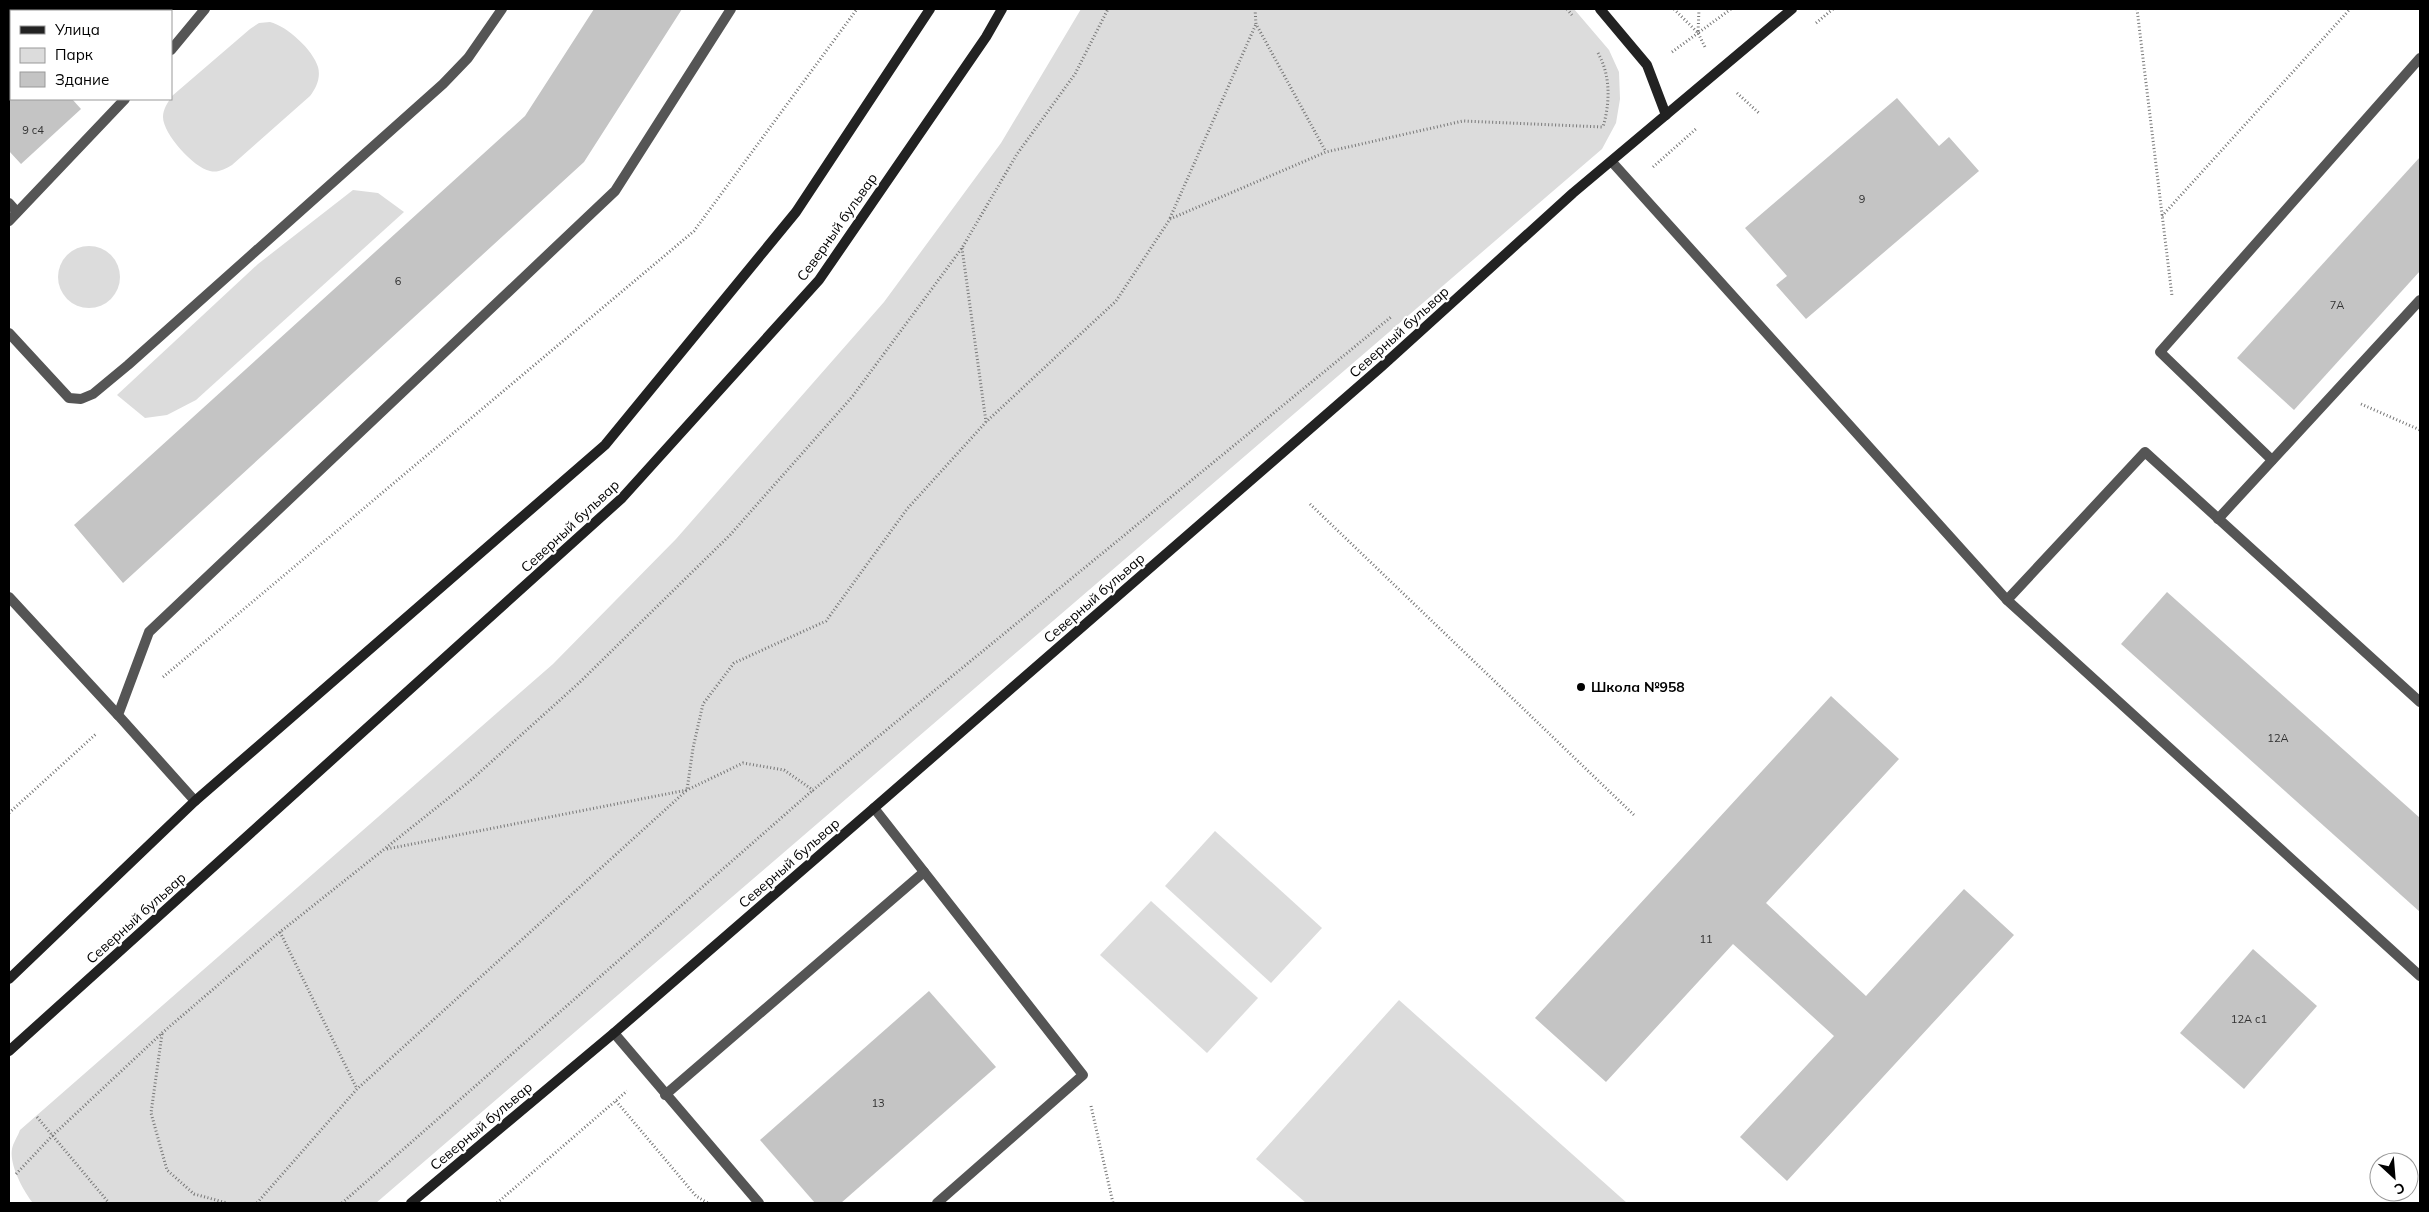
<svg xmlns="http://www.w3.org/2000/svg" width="2429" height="1212" viewBox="0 0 2429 1212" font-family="Mulish,sans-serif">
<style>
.green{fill:#dcdcdc}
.building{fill:#c4c4c4}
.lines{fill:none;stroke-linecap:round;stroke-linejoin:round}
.path{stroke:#777;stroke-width:3;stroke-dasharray:1 2.5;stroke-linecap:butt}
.lane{stroke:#555;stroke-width:10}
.secondary{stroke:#222;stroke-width:10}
.poi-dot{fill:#000;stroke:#fff;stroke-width:2}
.labels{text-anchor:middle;stroke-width:4.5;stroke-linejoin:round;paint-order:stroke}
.number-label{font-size:11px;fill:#313131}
.street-label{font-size:14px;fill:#000;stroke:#fff}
.poi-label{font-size:14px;font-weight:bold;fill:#000;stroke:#fff;text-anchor:start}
</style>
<rect width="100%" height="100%" fill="#fff"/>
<g class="green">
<path d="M1081 9H1574L1609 50 1619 72 1620 99 1616 123 1602 149 376 1203H33C24 1192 9 1165 12 1149 13 1143 18 1136 20 1130L553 664 676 539 884 302 1001 143Z"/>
<path d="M270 22C287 26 313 50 318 67 321 78 316 88 310 96L232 165C225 169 218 173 210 171 194 168 163 134 163 117 163 109 168 102 172 96L250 29 259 23Z"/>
<polygon points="353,190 378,193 404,212 196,400 167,415 145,418 117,395 258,264"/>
<circle cx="89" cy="277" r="31"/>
<polygon points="1215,831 1322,928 1271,983 1165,886"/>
<polygon points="1151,901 1258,998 1207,1053 1100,955"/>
<polygon points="1399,1000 1627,1203 1306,1203 1256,1159"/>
</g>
<g class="building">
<polygon points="594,9 682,9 584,162 123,583 74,525 525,116"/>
<polygon points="11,55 11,99 72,99 81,109 21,164 9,151 9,58"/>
<polygon points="1897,98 1939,146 1949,137 1979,171 1806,319 1776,285 1787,276 1745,228"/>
<polygon points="2420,157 2420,271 2294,410 2237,358"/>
<polygon points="2167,592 2420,818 2420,912 2121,644"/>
<polygon points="1831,696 1899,759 1766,903 1866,996 1964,889 2014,935 1787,1181 1740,1137 1834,1036 1733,944 1606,1082 1535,1018"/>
<polygon points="2253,949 2317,1006 2244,1089 2180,1033"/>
<polygon points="929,991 996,1067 841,1203 815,1203 760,1140"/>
</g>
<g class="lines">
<g class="path">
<polyline points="1255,9 1256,24 1326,152"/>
<polyline points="1567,9 1572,15"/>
<polyline points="1674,9 1698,33 1731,9"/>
<polyline points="1699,9 1698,33 1705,47"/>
<polyline points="2137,9 2172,296"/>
<polyline points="1816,23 1833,9"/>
<polyline points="1672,52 1698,33"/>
<path d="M1598 53C1611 76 1610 103 1603 127"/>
<polyline points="1737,93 1760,114"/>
<polyline points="1653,167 1697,128"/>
<polyline points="2162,216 2350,9"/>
<polyline points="1170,218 1256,24"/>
<polyline points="962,248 986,422"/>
<polyline points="2361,404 2420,430"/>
<polyline points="1310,504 1634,815"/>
<polyline points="163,677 694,231 857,9"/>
<polyline points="9,813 97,733"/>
<polyline points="387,849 687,790 743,763 784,770 813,790 1391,317"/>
<polyline points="280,932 357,1089"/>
<polyline points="162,1034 151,1113 167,1170 194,1194 227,1203"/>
<polyline points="616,1101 696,1196 708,1203"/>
<polyline points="1091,1106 1113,1203"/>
<polyline points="37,1117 109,1203"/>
<polyline points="16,1174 52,1136 162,1033 280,932 470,781 580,682 730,535 852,397 962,248 1017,154 1075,74 1108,9"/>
<polyline points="257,1203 357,1089 687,790 693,748 703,704 734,663 826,621 907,509 986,422 1116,301 1170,219 1326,152 1463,121 1603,127"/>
<polyline points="342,1203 813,790"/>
<polyline points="497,1203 627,1091"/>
</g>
<g class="lane">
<polyline points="171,50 205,9"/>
<polyline points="1612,162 2007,600 2145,452 2420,702"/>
<polyline points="9,203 17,212"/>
<polyline points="9,221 125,99"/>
<polyline points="9,333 69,398 81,399 93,394 128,365 443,84 468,58 502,9"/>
<polyline points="2272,460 2160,352 2420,58"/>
<polyline points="2218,519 2420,300"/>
<polyline points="9,597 118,715"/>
<polyline points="2007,600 2420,976"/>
<polyline points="195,801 118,715 149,632 615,191 731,9"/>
<polyline points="874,808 1083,1075 937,1203"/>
<polyline points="614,1033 759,1203"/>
<polyline points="665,1095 924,872"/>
</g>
<g class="secondary">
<polyline points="1600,9 1647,65 1666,115"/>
<polyline points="9,979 195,801 605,445 796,212 930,9"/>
<polyline points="9,1051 622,498 819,280 986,37 1002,9"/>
<polyline points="411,1203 614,1033 874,808 1381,367 1573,193 1792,9"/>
</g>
</g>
<circle class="poi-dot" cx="1581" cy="687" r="5"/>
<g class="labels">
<g class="number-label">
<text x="33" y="134">9 с4</text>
<text x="1862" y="203">9</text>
<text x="398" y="285">6</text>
<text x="2337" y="309">7А</text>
<text x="2278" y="742">12А</text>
<text x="1706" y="943">11</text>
<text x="2249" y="1023">12А с1</text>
<text x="878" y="1107">13</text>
</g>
<g class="street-label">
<text transform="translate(837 227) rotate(-55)" y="5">Северный бульвар</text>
<text transform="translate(1399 332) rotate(-42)" y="5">Северный бульвар</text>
<text transform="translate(570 526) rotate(-43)" y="5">Северный бульвар</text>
<text transform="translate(1094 598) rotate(-41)" y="5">Северный бульвар</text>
<text transform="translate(789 863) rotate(-41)" y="5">Северный бульвар</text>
<text transform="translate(136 918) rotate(-42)" y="5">Северный бульвар</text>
<text transform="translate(481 1126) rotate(-40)" y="5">Северный бульвар</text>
</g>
<g class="poi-label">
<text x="1591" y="692">Школа №958</text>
</g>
</g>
<rect width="2429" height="1212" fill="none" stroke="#000000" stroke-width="20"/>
<rect x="10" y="10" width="162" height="90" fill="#ffffff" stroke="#999999"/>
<rect x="20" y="26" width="25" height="8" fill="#222222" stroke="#999999"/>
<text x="55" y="35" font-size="15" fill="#000000">Улица</text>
<rect x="20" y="48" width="25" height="15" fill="#dcdcdc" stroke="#999999"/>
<text x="55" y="60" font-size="15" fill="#000000">Парк</text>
<rect x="20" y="72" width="25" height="15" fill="#c4c4c4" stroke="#999999"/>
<text x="55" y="85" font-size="15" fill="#000000">Здание</text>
<g transform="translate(2394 1177) rotate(154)"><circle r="24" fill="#ffffff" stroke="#999999"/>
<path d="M0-4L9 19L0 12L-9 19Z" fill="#000000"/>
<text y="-8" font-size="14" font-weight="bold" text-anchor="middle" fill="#000000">С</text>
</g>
</svg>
